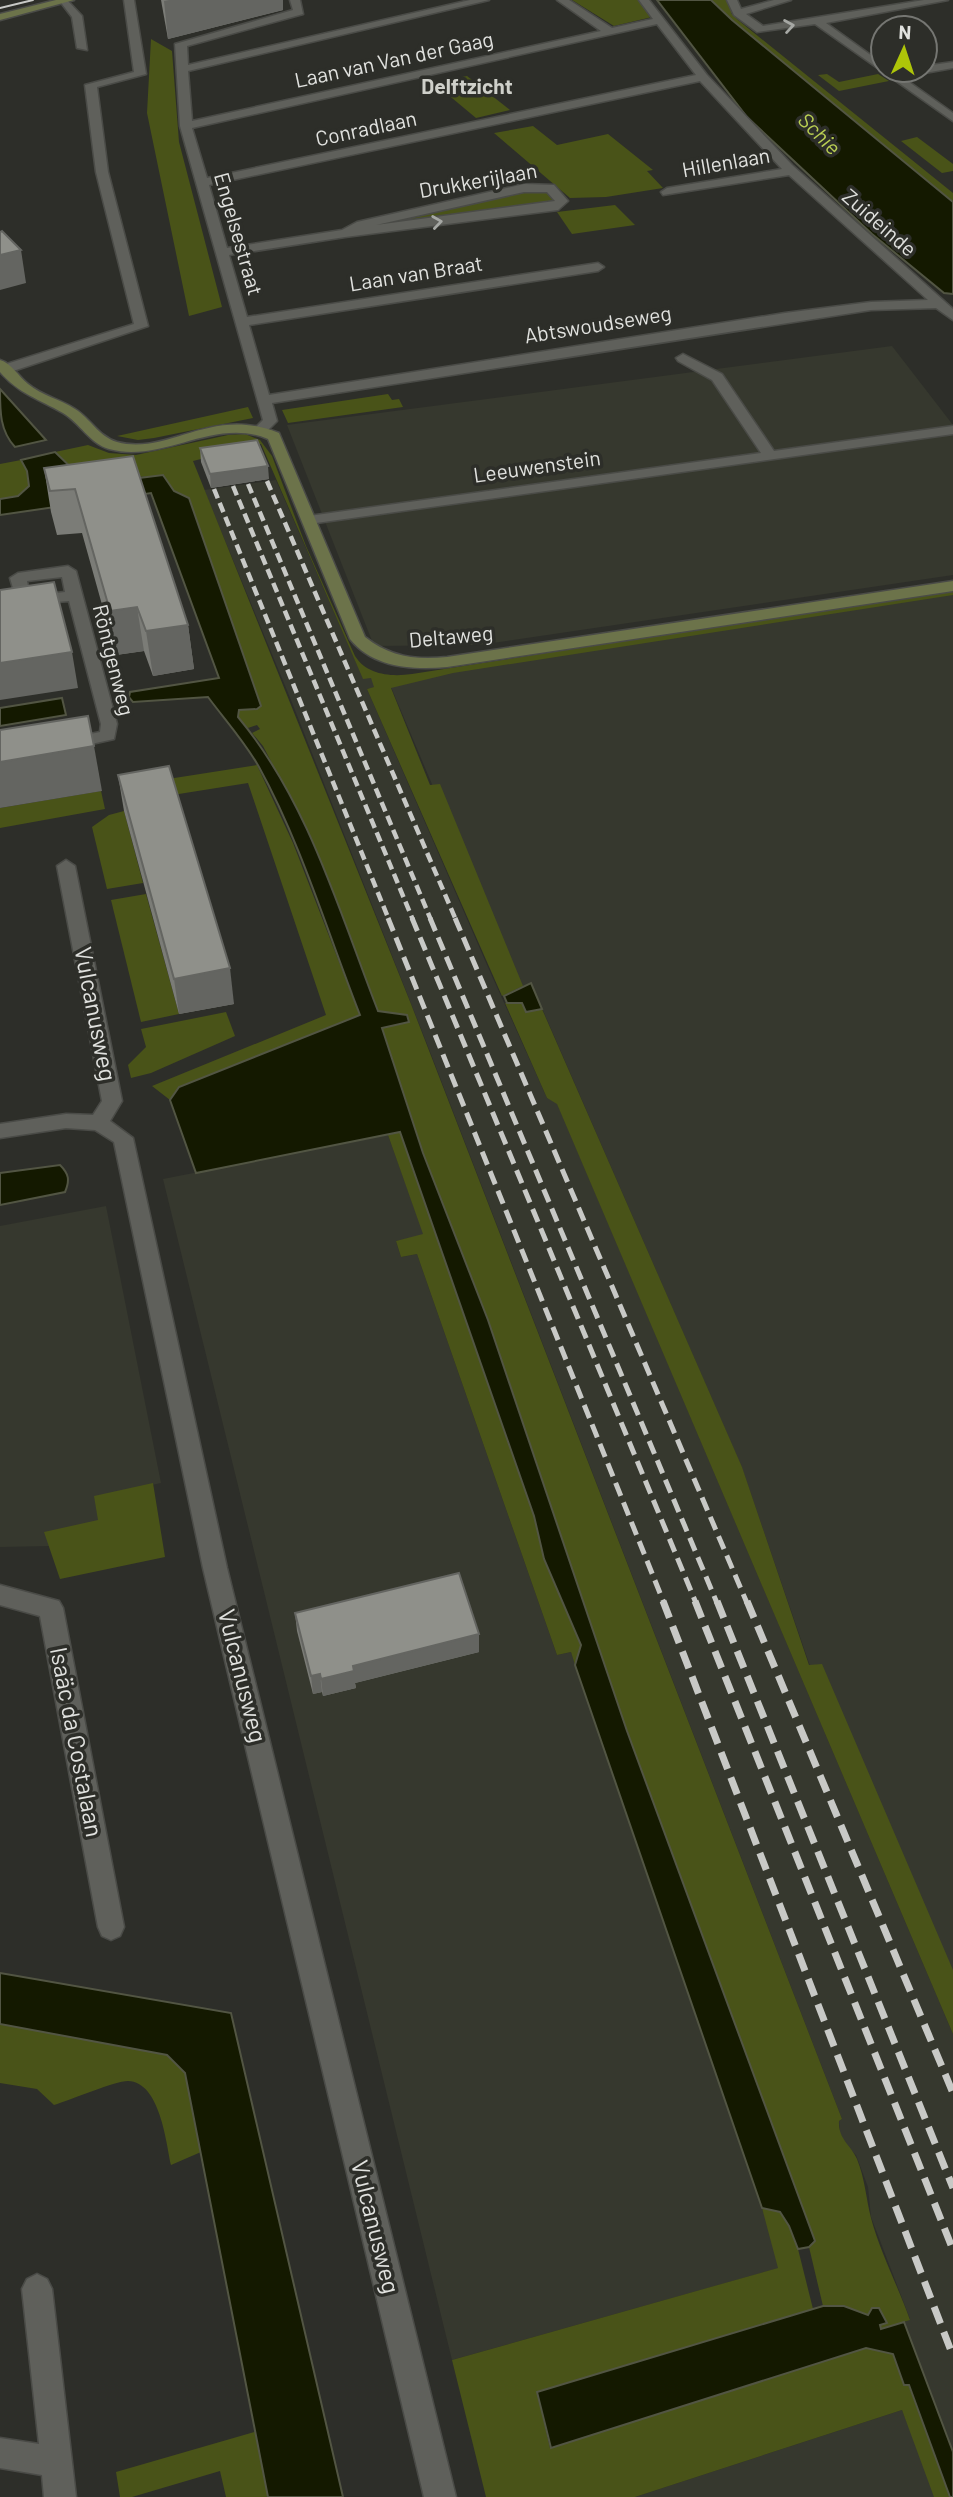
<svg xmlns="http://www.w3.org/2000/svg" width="953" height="2497" viewBox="0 0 953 2497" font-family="Barlow,sans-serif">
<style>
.built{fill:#36382e}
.green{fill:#495318}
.water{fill:#141900;stroke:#525543;stroke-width:2}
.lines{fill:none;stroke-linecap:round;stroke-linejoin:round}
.street-casing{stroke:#4a4b47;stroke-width:3}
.secondary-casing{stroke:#4a4b47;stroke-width:3}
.street{fill:#5f605b;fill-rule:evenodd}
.secondary{fill:#6c734a;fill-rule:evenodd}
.tram{stroke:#c8c9c6;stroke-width:2}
.rail-far2{stroke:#c8c9c6;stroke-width:4.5;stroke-dasharray:10 5;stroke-linecap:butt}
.rail-far1{stroke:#c8c9c6;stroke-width:5;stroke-dasharray:14 7;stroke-linecap:butt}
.rail{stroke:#c8c9c6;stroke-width:7;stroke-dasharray:18 9;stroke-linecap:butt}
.wall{fill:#7b7c77}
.shaded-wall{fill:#646561}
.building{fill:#8f908a;stroke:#646561;stroke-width:2}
.oneway{stroke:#a6a8a4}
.labels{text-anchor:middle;stroke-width:7;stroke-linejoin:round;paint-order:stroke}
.far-street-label{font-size:21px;fill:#e1e2df;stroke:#2d2e29}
.far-neighbourhood-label{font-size:21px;font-weight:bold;fill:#cfd0ca;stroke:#2d2e29}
.far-water-label{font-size:21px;font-style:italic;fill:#bacf53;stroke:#2d2e29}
.street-label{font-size:24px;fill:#e1e2df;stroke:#2d2e29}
</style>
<rect width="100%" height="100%" fill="#2d2e29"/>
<g class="built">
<polygon points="892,346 953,425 953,575 479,645 374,646 287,425"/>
<polygon points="276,480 363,678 371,677 375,687 367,689 487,965 547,1098 557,1103 953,2034 953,2452 904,2322 910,2319 871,2217 868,2187 856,2155 846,2146 840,2133 839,2121 842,2119 427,1044 291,700 204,490"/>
<polygon points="953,591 953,2000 810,1666 742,1468 531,983 518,988 388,680"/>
<polygon points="388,1135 424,1235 396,1241 401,1257 417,1254 557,1655 571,1652 766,2219 779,2268 452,2360 163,1179"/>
<polygon points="106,1206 161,1483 97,1497 102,1521 51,1546 0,1547 0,1226"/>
<polygon points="902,2410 937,2497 635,2497"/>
</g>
<g class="green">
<polygon points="572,0 638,0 652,17 614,26"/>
<polygon points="711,0 726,0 734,12 731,13 738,20 953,193 953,202 732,20"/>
<polygon points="151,39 172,51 179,142 222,307 189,316 147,113"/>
<polygon points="827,74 839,82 878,74 889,81 839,91 818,75"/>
<polygon points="467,76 510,110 476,118 434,83"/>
<polygon points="533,126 557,145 608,134 653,170 647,171 663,188 606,197 570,198 494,133"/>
<polygon points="917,137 953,164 953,171 942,173 901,141"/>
<polygon points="537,188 545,188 556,201 367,225"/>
<polygon points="615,205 635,225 572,234 557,212"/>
<polygon points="388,394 392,400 399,399 403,407 288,423 282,410"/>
<polygon points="248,407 253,418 154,438 138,440 117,436"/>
<path d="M245 434 260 440 272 456 306 546 355 656C367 675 391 677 412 674L953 590V595L453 673 391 688 430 785 440 784 523 986 502 996 367 689 374 687 371 678 363 679 261 444 193 461 411 1004 842 2119 839 2121C838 2139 851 2145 857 2159 865 2179 866 2198 871 2218 880 2252 898 2286 910 2320L881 2329 880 2325 887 2323 872 2313 869 2315 844 2306H823L809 2247 815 2241 627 1731 488 1320 423 1153 382 1028 409 1022 407 1015 378 1011 312 840 263 746 252 733 260 729 257 725 248 728 238 717 239 710 257 709 261 705 189 498 174 491 165 477 80 476 55 452 88 445 109 453 136 455 228 435Z"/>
<polygon points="21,460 27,471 29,486 18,496 0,499 0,464"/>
<polygon points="257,765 293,843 360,1016 179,1087 170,1100 152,1086 326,1015 248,783 141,800 136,784"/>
<polygon points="101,791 105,809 0,828 0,808"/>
<polygon points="124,811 143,883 107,889 92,827 109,815"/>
<polygon points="146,894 179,1014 141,1022 111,900"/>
<polygon points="505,1003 522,1003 526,1012 542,1009 742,1467 809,1665 822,1664 953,1970 953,2034 557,1104 547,1098"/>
<polygon points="226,1012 235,1036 151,1073 131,1078 128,1065 146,1047 141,1029"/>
<polygon points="400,1132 534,1516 544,1559 581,1645 575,1665 571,1652 557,1655 417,1254 401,1257 396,1241 423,1234 388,1135"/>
<polygon points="153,1483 165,1557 60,1579 44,1532 98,1520 94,1496"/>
<path d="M0 2024 167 2055 185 2073 201 2152 171 2165C166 2142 160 2082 128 2081 115 2081 70 2100 54 2105L37 2089 0 2083Z"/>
<polygon points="762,2208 780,2212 789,2226 798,2249 813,2309 537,2392 550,2448 866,2348 893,2354 904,2385 908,2384 950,2497 934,2497 902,2410 635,2497 486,2497 452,2360 778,2268"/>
<polygon points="258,2431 268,2497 226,2497 220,2471 132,2497 120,2497 116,2472"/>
</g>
<g class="water">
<polygon points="657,0 711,0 732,20 953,202 953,294 944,293 872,234 747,117"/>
<path d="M0 389 46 440 15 447C0 431 0 412 0 389Z"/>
<path d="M55 452 80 476 139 478 163 475 174 491 189 498 261 706 257 709 239 710 238 717C308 801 339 911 378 1011L407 1015 409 1022 382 1028 423 1153 488 1320 627 1731 815 2241 809 2247 798 2249 789 2226 780 2212 762 2208 575 1665 581 1645 544 1559 534 1516 400 1132 196 1173 170 1100 179 1087 360 1015C328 934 301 843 259 767 245 742 225 720 208 697L133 702 129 697 130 692 219 678 151 493 0 515V499L18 496 29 486 27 471 21 460Z"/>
<polygon points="62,698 66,715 0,726 0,708"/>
<polygon points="531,983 542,1009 526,1012 522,1003 507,1003 504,996"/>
<path d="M60 1165C69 1174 70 1180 65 1192L0 1205V1173Z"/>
<polygon points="0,1973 231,2013 343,2497 268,2497 185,2073 167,2055 0,2024"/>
<polygon points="823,2306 844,2306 868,2315 872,2308 879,2308 887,2323 880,2325 881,2329 904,2322 953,2452 953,2497 950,2497 909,2385 904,2385 893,2354 866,2348 551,2448 537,2392"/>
</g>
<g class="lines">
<defs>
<g id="street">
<polygon points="59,0 67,0 82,16 87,50 77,48 72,17"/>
<polygon points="124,0 134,0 146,74 97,87 108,172 148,326 10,372 0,372 0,366 134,324 96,172 85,85 134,72"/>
<path d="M290 0H300L303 14 187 46 188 65 470 0H489L188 71 192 121 601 31 557 0H569L612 28 653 19 639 0H649L707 75 792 165 953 309V320L936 308 871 310 272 403 277 421 266 432H256L254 429 263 420 180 126 175 44 293 10ZM657 24 696 75 207 178 192 128ZM700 81 782 169 667 188 661 192 663 195 789 175 928 300 871 302 785 313 269 395 249 325 598 271 604 267 598 263 247 317 229 255 345 237 558 210 568 201 554 185 524 184 357 222 342 230 227 248 209 185ZM524 192H547L555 201 376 225Z"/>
<polygon points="727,0 737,0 741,9 774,0 791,0 746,14 763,26 924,0 948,0 826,23 883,64 883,70 925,70 925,66 953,62 953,68 902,77 953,113 953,121 815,24 757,32 734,15"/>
<polygon points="683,354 722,374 774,451 953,426 953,434 309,524 302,520 309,516 761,453 712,380 678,361 676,358"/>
<path d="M68 566 76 571 117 724 114 739 64 750 56 745 58 741 100 732 101 724 69 601 18 605 10 578 18 573ZM62 577 65 592 30 596 27 581Z"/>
<polygon points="66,860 75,866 122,1101 110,1121 133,1138 227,1568 456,2497 424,2497 203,1568 114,1142 95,1130 66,1128 0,1138 0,1124 66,1114 93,1115 102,1101 57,866"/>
<polygon points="0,1585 59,1601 63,1608 124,1927 120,1936 111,1940 102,1936 98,1927 40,1616 0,1605"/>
<polygon points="37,2274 47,2279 52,2289 76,2497 44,2497 42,2475 0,2468 0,2438 39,2444 22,2289 27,2279"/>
</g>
<g id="secondary">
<polygon points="56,0 74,0 0,20 0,14"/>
<path d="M0 360C11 363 19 377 28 384 42 396 60 399 75 409 90 418 99 437 117 442 168 456 211 405 279 433L365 637C390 657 415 660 447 657L953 581V591L447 667C413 670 373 668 350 639L268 439C214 416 163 464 109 449 89 443 80 423 63 413 39 399 19 394 0 372Z"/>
</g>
</defs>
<use href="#street" class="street-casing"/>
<use href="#secondary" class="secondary-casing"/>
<use href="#street" class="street"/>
<use href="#secondary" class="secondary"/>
<polyline class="tram" points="0,8 33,0"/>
<g class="rail-far2">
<polyline points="267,481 456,920"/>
<polyline points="248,484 431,920"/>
<polyline points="233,486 413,920"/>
<polyline points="214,489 389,920"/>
</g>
<g class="rail-far1">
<polyline points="388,918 664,1603"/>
<polyline points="412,918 696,1603"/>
<polyline points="430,918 717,1603"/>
<polyline points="455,918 747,1603"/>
</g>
<g class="rail">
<polyline points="663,1601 953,2356"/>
<polyline points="695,1601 953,2250"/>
<polyline points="717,1601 953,2188"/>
<polyline points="747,1601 953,2093"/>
</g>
</g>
<g class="wall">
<polygon points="161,0 283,0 283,10 168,39"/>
<polygon points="200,448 269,479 211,488 201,462"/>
<polygon points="133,456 188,625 194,669 153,676 144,651 116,655 82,533 57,535 51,512 44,468"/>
<polygon points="118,775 234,1004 179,1014 124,811"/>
<polygon points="295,1613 479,1652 355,1683 356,1688 323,1696 322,1692 313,1694 297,1631"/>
</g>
<g class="shaded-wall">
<polygon points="169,0 283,0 283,10 168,39 164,1"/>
<polygon points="21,250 26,283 0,290 0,255"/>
<polygon points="268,466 269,479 211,488 210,474"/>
<polygon points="137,607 144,651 116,655 110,611"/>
<polygon points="188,625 194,669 153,676 146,631"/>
<polygon points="72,652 78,688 0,700 0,663"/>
<polygon points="94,746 102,791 0,808 0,762"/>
<polygon points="230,968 234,1004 179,1014 174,979"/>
<polygon points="479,1634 479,1652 355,1683 356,1688 323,1696 321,1679 353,1666"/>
<polygon points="320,1674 322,1692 313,1694 311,1676"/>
</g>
<g class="building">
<polygon points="2,231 21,250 0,255 0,232"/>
<polygon points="257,440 268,466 210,474 200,448"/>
<polygon points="133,456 188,625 146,631 137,607 110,611 75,489 50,491 44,468"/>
<polygon points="54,582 72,652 0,663 0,590"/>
<polygon points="88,716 94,746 0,762 0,730"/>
<polygon points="169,766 230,968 174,979 118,775"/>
<polygon points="459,1573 479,1634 353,1666 354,1671 321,1679 320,1674 311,1676 295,1613"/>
</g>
<defs><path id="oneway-chevron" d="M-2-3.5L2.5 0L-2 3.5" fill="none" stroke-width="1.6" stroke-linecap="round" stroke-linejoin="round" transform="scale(1.75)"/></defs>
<g class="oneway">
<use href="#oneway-chevron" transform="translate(789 26) rotate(-9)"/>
<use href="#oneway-chevron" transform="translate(437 222) rotate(-8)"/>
</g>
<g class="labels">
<g class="far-street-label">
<text transform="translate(394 60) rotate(-12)" y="7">Laan van Van der Gaag</text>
<text transform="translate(366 129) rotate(-12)" y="7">Conradlaan</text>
<text transform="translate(726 163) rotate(-10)" y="7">Hillenlaan</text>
<text transform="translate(478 181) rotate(-10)" y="7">Drukkerijlaan</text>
<text transform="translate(879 223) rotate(41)" y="7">Zuideinde</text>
<text transform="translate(238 234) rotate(74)" y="7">Engelsestraat</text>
<text transform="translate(416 274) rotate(-9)" y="7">Laan van Braat</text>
<text transform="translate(598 325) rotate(-9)" y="7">Abtswoudseweg</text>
<text transform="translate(537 467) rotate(-8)" y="7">Leeuwenstein</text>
<text transform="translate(451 637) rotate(-5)" y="7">Deltaweg</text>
<text transform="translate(113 660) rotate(76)" y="7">Röntgenweg</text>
</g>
<g class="far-neighbourhood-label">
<text x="467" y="94">Delftzicht</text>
</g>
<g class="far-water-label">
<text transform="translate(819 134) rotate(45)" y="7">Schie</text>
</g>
<g class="street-label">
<text transform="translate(95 1014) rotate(79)" y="8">Vulcanusweg</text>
<text transform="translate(242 1676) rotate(76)" y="8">Vulcanusweg</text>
<text transform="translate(76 1742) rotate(79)" y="8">Isaäc da Costalaan</text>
<text transform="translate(375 2227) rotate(76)" y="8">Vulcanusweg</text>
</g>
</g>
<g transform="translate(904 49) rotate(3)"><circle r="33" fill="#2d2e29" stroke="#757672" stroke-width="2"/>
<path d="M0-5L12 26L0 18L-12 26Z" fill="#aec509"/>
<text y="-10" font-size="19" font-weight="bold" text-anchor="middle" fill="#e1e2df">N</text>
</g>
</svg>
